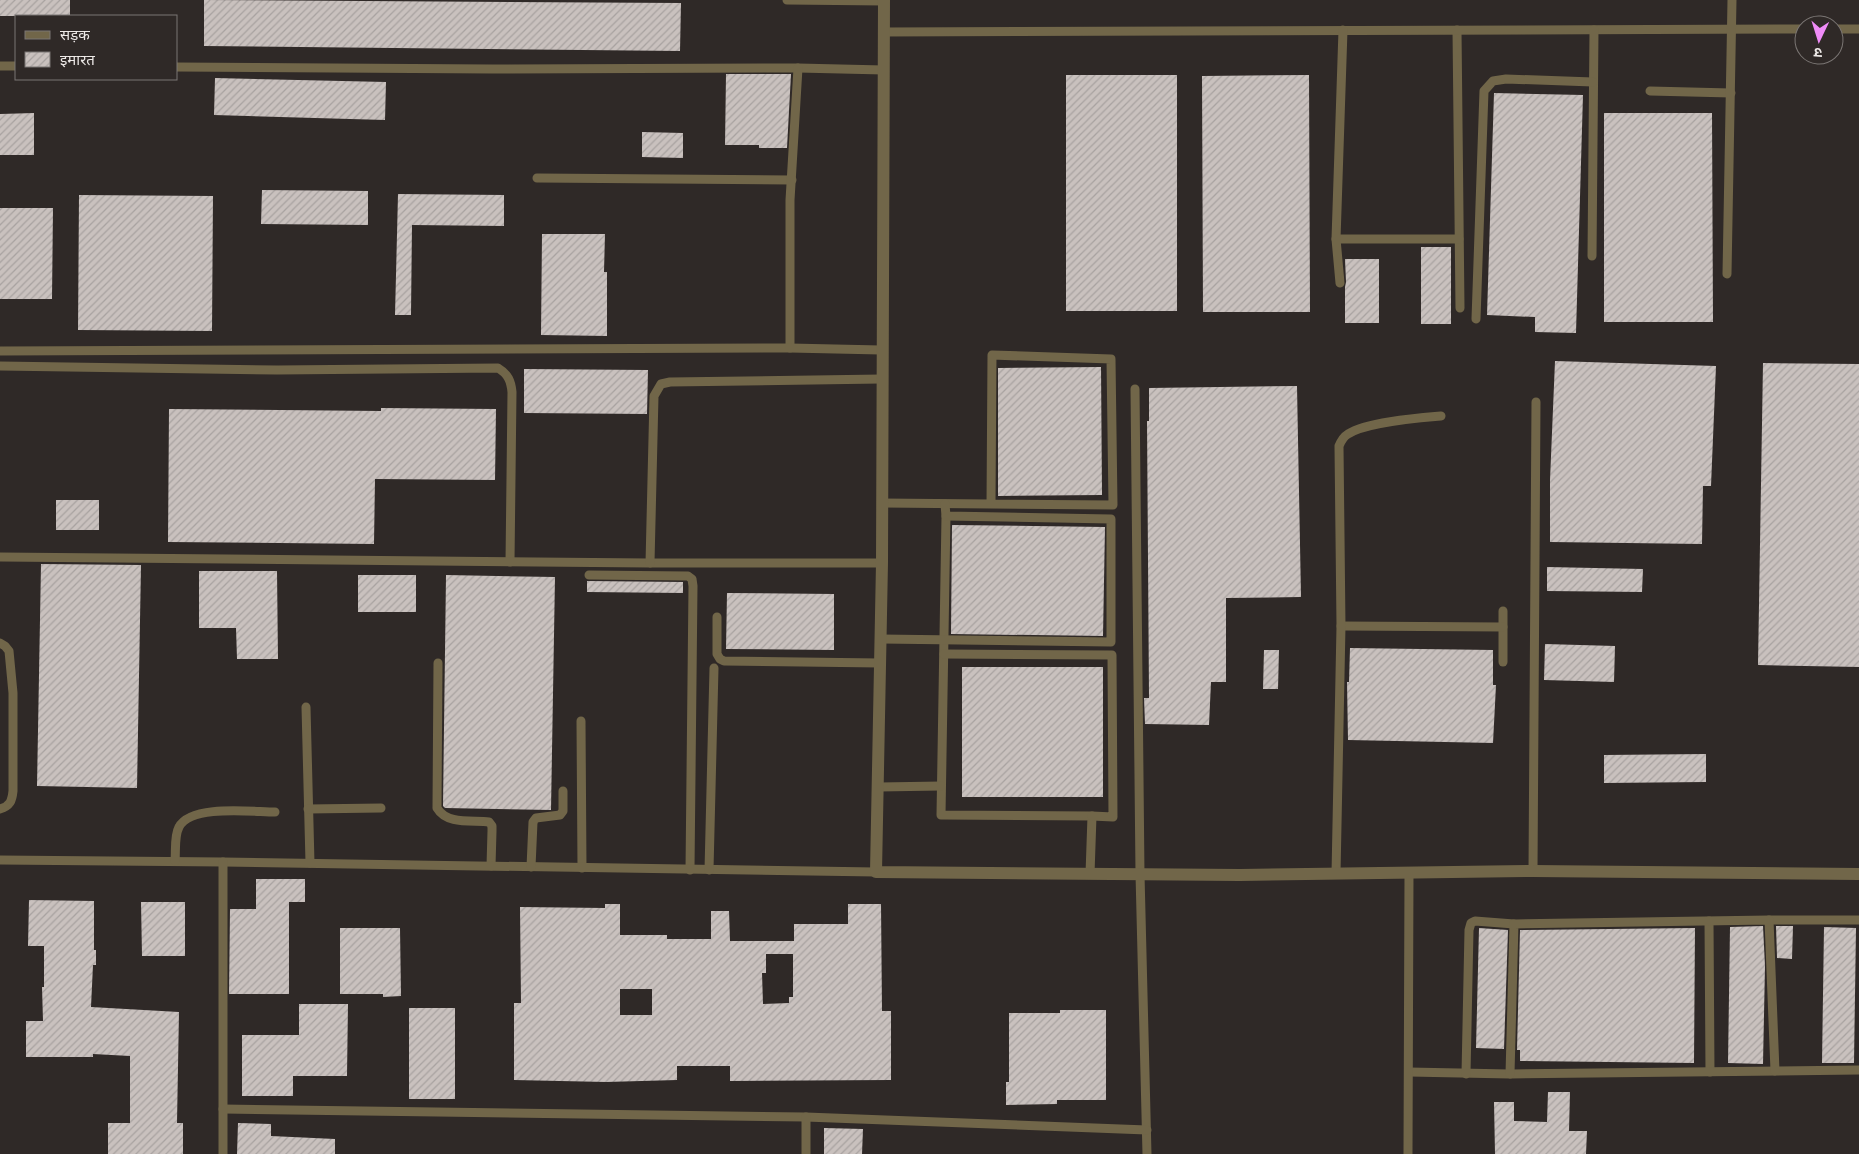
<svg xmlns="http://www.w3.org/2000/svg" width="1859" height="1154" viewBox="0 0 1859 1154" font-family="'Archivo Narrow','Noto Sans Devanagari',sans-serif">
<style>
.building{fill:url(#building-hatch);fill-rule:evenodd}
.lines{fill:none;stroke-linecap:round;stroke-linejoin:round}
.service{stroke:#716649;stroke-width:9}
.minor{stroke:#716649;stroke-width:12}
</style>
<defs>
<pattern id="building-hatch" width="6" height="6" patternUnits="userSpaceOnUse" patternTransform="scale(1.25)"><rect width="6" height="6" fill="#c9c1be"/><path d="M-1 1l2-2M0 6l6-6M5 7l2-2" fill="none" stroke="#a8a2a0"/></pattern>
</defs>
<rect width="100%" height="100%" fill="#2f2927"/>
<g class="building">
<rect x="0" y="0" width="70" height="16"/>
<polygon points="204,0 681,3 680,51 204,46"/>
<polygon points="726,74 791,74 787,148 759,148 759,145 725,145"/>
<rect x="1066" y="75" width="111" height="236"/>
<polygon points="1309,75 1310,312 1203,312 1202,76"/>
<polygon points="215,78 386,82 385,120 214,115"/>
<polygon points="1494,93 1583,95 1576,333 1535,332 1535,317 1487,315"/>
<polygon points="34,113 34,155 0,155 0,114"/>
<polygon points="1604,113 1712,113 1713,322 1604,322"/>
<polygon points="642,132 683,133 683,158 642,157"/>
<polygon points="262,190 368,191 368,225 261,224"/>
<polygon points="398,194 504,195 504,226 412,225 411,315 395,315"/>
<polygon points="79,195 213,196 212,331 78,330"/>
<polygon points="0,208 53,208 52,299 0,299"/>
<polygon points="542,234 605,234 604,272 607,272 607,336 541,335"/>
<rect x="1421" y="247" width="30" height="77"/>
<polygon points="1345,259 1379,259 1379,323 1345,323 1345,287 1346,282"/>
<polygon points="1555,361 1716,366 1711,486 1703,486 1702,544 1550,542 1550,480"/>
<polygon points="1763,363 1859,364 1859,667 1758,665"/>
<polygon points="1101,367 1102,495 998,496 998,368"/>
<polygon points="524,369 648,370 647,414 524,413"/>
<polygon points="1297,386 1301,597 1226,598 1226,682 1211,682 1209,725 1145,724 1144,698 1149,698 1147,421 1149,421 1149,388"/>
<polygon points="381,408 496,409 495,480 375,479 374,544 168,542 169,409 381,411"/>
<rect x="56" y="500" width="43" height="30"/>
<polygon points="952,525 1105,527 1103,636 951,634"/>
<polygon points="41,564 141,565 137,788 37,786"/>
<polygon points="1547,567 1643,569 1642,592 1547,591"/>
<polygon points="199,571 277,571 278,659 237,659 236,628 199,628"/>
<rect x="358" y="575" width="58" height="37"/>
<polygon points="446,575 555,577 551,810 445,808 443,806"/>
<polygon points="587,581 683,582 683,593 587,592"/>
<polygon points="727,593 834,594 834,650 726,649"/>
<polygon points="1545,644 1615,646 1614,682 1544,680"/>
<polygon points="1350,648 1493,650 1493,685 1496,685 1493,743 1348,740 1347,682 1349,682"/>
<polygon points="1264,650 1279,650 1278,689 1263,689"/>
<rect x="962" y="667" width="141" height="130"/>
<polygon points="1706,754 1706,782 1604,783 1604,755"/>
<polygon points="256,879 305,879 305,902 289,902 289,994 229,994 230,909 256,909"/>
<polygon points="29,900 94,901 94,950 96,950 96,965 93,965 91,1007 179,1012 177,1123 183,1123 183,1154 108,1154 108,1123 130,1123 130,1056 93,1054 93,1057 26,1057 26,1021 43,1021 42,987 44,987 44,946 28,946"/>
<polygon points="141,902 185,902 185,956 142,956"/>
<path d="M605 904H620V935H667V939H711V911H729L730 941H794V924H848V904H881L882 1011H891V1080L730 1081V1066H677V1080L606 1082 514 1080V1003H521L520 907 605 908ZM766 954H793V997H789V1003L763 1004 762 973H766ZM620 989H652V1015H620Z"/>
<polygon points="1763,926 1765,966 1763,1064 1728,1063 1730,927"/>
<polygon points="1776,926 1793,926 1792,959 1777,958"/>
<polygon points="1824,927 1856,928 1854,1063 1822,1063"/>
<polygon points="340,928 400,928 401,996 383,997 383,994 340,994"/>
<polygon points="1479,928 1508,930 1504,1049 1476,1048"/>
<polygon points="1695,928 1694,1063 1520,1061 1520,1050 1517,1050 1520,930"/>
<polygon points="299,1004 348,1004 347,1076 293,1076 293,1096 242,1096 242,1035 299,1035"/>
<rect x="409" y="1008" width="46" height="91"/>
<polygon points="1060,1010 1106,1010 1106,1100 1057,1100 1057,1104 1006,1105 1006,1082 1009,1082 1009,1013 1060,1013"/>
<polygon points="1548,1092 1570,1092 1569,1131 1587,1131 1586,1154 1495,1154 1494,1102 1514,1102 1514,1121 1547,1122"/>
<polygon points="238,1123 271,1124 271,1136 335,1139 335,1154 237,1154"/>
<polygon points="824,1128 863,1129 862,1154 824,1154"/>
</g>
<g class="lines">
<g class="service">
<polyline points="787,0 884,1"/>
<polyline points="1834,29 1859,29"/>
<polyline points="1457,30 1460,308"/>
<polyline points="884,32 1804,29"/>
<polyline points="0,66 16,66"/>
<polyline points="176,67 492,69 798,68 884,70"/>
<polyline points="1650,91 1731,93"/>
<polyline points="537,178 792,180"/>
<polyline points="1336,239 1459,239"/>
<polyline points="1592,256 1594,30"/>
<polyline points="1727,274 1732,0"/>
<polyline points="1340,283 1336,239 1343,30"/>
<polyline points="1476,319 1484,91 1493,81 1506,79 1593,82"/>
<polyline points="790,348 790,200 798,68"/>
<polyline points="0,351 790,348 881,350"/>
<path d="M0 366 277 370 498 368C508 374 511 381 512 392L510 562"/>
<polyline points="1135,389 1140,874 1147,1154"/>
<polyline points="882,503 1113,505 1111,359 992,355 991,504"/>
<polyline points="946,516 941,815 1092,816 1090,874"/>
<polyline points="0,557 650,563 882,563"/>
<polyline points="650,563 654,396 661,384 670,382 881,379"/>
<polyline points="589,575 688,576 692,579 693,586 690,870"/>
<polyline points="1503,611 1503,662"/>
<polyline points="717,617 717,654 720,659 724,661 880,663"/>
<polyline points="1341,626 1503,627"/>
<polyline points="881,639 1111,642 1111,519 946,516 945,504"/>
<path d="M0 643 5 646 9 651 13 693V791C12 801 10 806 0 809"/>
<polyline points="944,654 1112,655 1113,817 1092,816"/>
<path d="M438 663 437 808C447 825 472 820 489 822L492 826V831L491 866"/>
<polyline points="306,707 310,863"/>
<polyline points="581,721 582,868"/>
<polyline points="879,787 941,786"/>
<polyline points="308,809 381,808"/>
<polyline points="0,860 223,862 876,872"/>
<path d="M175 861C176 851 174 836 179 827 191 804 253 812 275 812"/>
<polyline points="531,867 533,822 536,818 560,815 563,811 563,791"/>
<polyline points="709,870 714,668"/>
<polyline points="1533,871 1536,402"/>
<path d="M1336 874 1341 626 1339 446C1341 441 1343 437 1348 434 1366 422 1418 418 1441 416"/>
<polyline points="1769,920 1859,920"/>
<polyline points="1709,921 1710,1072"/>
<polyline points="1409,1072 1510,1074 1859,1070"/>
<polyline points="1466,1074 1469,930 1471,923 1475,921 1514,924"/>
<polyline points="1510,1074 1514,924 1769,920 1775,1071"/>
<polyline points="223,1109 806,1117 1147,1130"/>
<polyline points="806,1117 806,1154"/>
<polyline points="223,1154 223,862"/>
<polyline points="1408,1154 1409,873"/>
</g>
<polyline class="minor" points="884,0 882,563 876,872 1240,875 1533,871 1859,874"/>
</g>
<rect x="15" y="15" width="162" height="65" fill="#2f2927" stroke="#7b7674"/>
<rect x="25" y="31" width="25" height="8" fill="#716649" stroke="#7b7674"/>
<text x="60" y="40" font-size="15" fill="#ede9e7">सड़क</text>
<rect x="25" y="52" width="25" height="15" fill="url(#building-hatch)" stroke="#7b7674"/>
<text x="60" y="65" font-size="15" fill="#ede9e7">इमारत</text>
<g transform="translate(1819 40) rotate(184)"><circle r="24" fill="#2f2927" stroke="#7b7674"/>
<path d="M0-4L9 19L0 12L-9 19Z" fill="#ef8bf7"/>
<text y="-8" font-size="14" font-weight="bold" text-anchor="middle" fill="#ede9e7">उ</text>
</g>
</svg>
